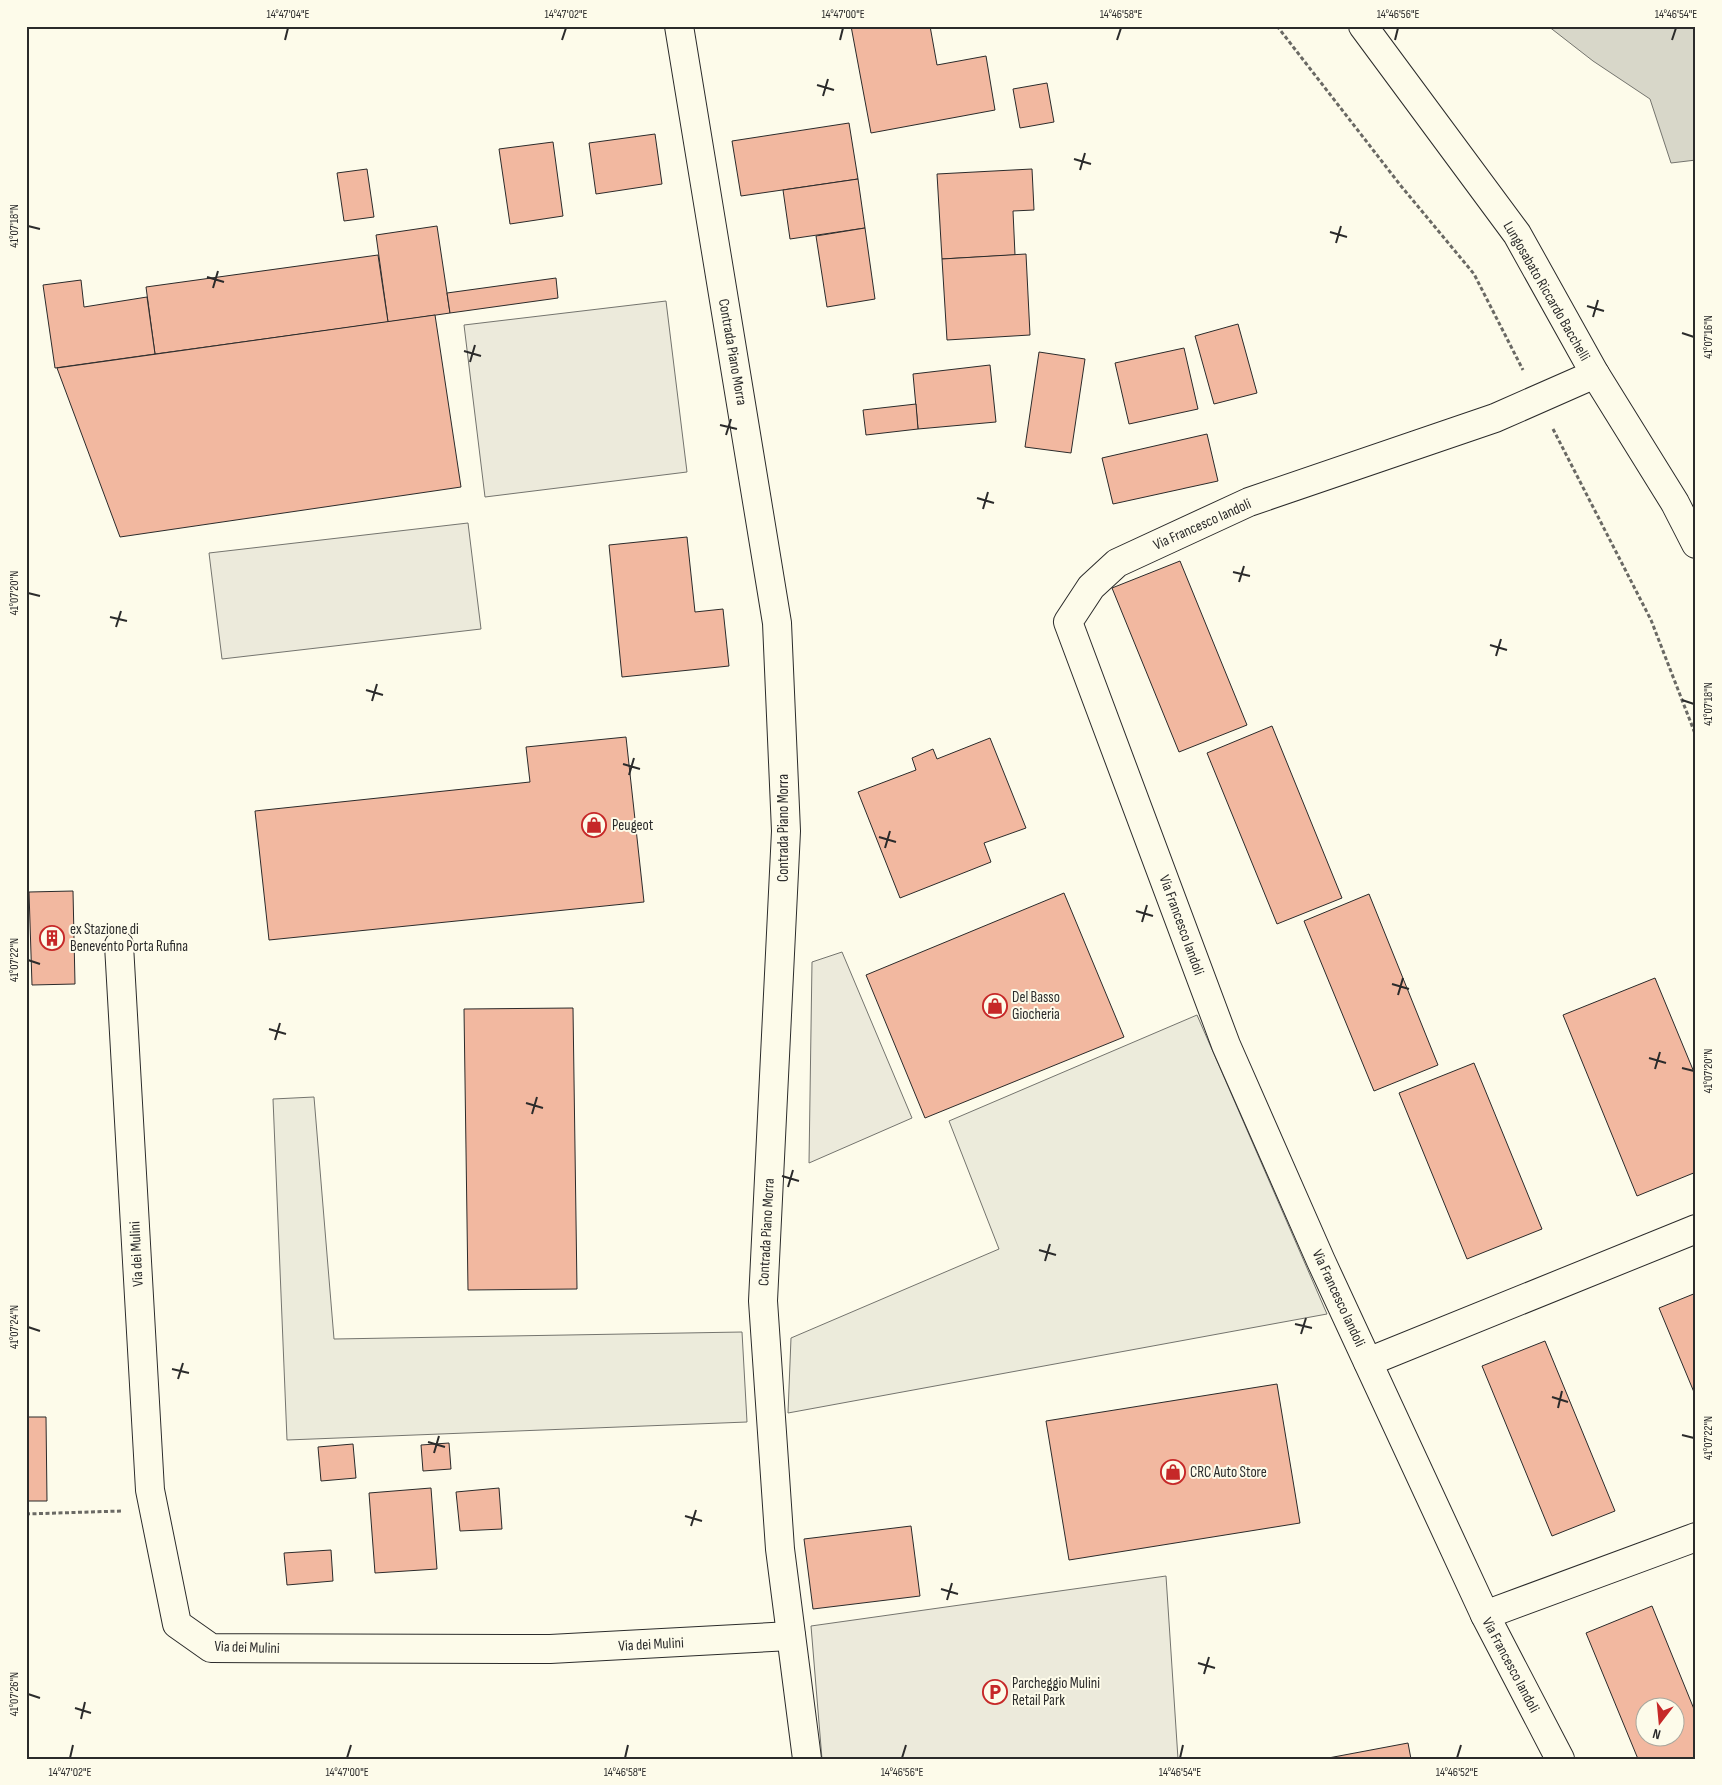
<svg xmlns="http://www.w3.org/2000/svg" width="1722" height="1785" viewBox="0 0 1722 1785" font-family="'Sofia Sans Condensed',sans-serif">
<style>
.green{fill:#ecebdb;stroke:#74746e}
.parking{fill:#eceadb;stroke:#74746e}
.water{fill:#d8d7c9;stroke:#74746e}
.building{fill:#f2b8a0;stroke:#2b2b2b;fill-rule:evenodd}
.lines{fill:none;stroke-linecap:round;stroke-linejoin:round}
.minor-casing{stroke:#2b2b2b;stroke-width:30}
.path{stroke:#6a6964;stroke-width:3;stroke-dasharray:4 2.5;stroke-linecap:butt}
.minor{stroke:#fdfbea;stroke-width:28}
.ticks{fill:none;stroke:#2b2b2b;stroke-width:2}
.labels{text-anchor:middle;stroke-width:4;stroke-linejoin:round;paint-order:stroke}
.street-label{font-size:15px;fill:#2b2b2b;stroke:#fdfbea}
.poi-label{font-size:15px;fill:#2b2b2b;stroke:#fdfbea;text-anchor:start}
.neatline{fill:none;stroke:#2b2b2b;stroke-width:2}
.ticks-label{font-size:12px;text-anchor:middle;fill:#2b2b2b}
</style>
<rect width="100%" height="100%" fill="#fdfbea"/>
<g class="green">
<polygon points="1197,1015 1327,1314 788,1413 791,1338 999,1249 949,1121"/>
<polygon points="314,1097 334,1339 742,1332 747,1422 287,1440 273,1099"/>
</g>
<g class="parking">
<polygon points="666,301 687,472 485,497 464,325"/>
<polygon points="468,523 481,629 222,659 209,553"/>
<polygon points="842,952 912,1118 809,1163 812,962"/>
<polygon points="1166,1576 1178,1759 822,1759 811,1626"/>
</g>
<polygon class="water" points="1548,26 1696,26 1696,160 1671,163 1650,99 1593,61"/>
<g class="building">
<polygon points="851,26 930,26 937,65 986,56 995,110 871,133"/>
<polygon points="1047,83 1054,122 1020,128 1013,89"/>
<polygon points="849,123 858,179 741,196 732,141"/>
<polygon points="655,134 662,184 596,194 589,143"/>
<polygon points="553,142 563,216 510,224 499,149"/>
<polygon points="367,169 374,217 344,221 337,173"/>
<polygon points="1032,169 1034,210 1013,211 1015,255 942,259 937,174"/>
<polygon points="858,179 865,228 790,239 783,190"/>
<polygon points="437,226 450,313 388,322 376,235"/>
<polygon points="865,228 875,299 827,307 816,236"/>
<polygon points="1026,254 1030,335 947,340 942,259"/>
<polygon points="378,255 388,322 155,354 146,287"/>
<polygon points="556,278 558,298 450,313 447,293"/>
<polygon points="81,280 84,307 147,297 155,354 55,368 43,285"/>
<polygon points="435,315 461,487 120,537 57,368"/>
<polygon points="1238,324 1257,393 1214,404 1195,336"/>
<polygon points="1184,348 1198,409 1129,424 1115,363"/>
<polygon points="1039,352 1085,359 1071,453 1025,447"/>
<polygon points="990,365 996,422 918,429 913,374"/>
<polygon points="916,404 918,429 866,435 863,410"/>
<polygon points="1207,434 1218,481 1113,504 1102,458"/>
<polygon points="687,537 695,612 723,609 729,666 622,677 609,545"/>
<polygon points="1180,561 1247,725 1179,752 1112,588"/>
<polygon points="1272,726 1342,898 1277,924 1207,753"/>
<polygon points="626,737 644,902 269,940 255,811 530,782 526,747"/>
<polygon points="990,738 1026,828 984,843 991,862 900,898 858,792 916,770 912,758 933,749 937,759"/>
<polygon points="73,891 75,984 32,985 29,892"/>
<polygon points="1064,893 1124,1037 925,1118 866,975"/>
<polygon points="1369,894 1438,1065 1374,1091 1304,921"/>
<polygon points="1655,978 1696,1077 1696,1172 1637,1196 1563,1015"/>
<polygon points="573,1008 577,1289 468,1290 464,1009"/>
<polygon points="1474,1063 1542,1229 1467,1259 1399,1093"/>
<polygon points="1696,1293 1696,1397 1659,1308"/>
<polygon points="1545,1341 1615,1511 1552,1536 1482,1366"/>
<polygon points="1277,1384 1300,1523 1069,1560 1046,1421"/>
<polygon points="26,1417 46,1417 47,1501 26,1501"/>
<polygon points="449,1443 451,1469 423,1471 421,1445"/>
<polygon points="353,1444 356,1478 321,1481 318,1447"/>
<polygon points="431,1488 437,1569 375,1573 369,1493"/>
<polygon points="499,1488 502,1529 460,1531 456,1492"/>
<polygon points="911,1526 920,1596 813,1609 804,1539"/>
<polygon points="331,1550 333,1581 287,1585 284,1553"/>
<path d="M1652 1606 1696 1714V1759H1638L1586 1633ZM1644 1708H1674V1738H1644Z"/>
<polygon points="1408,1743 1411,1759 1323,1759"/>
</g>
<g class="lines">
<defs>
<g id="minor">
<polyline points="679,26 777,623 786,831 763,1301 780,1549 807,1759"/>
<polyline points="1363,26 1517,234 1595,374 1675,503 1696,544"/>
<polyline points="119,945 150,1490 177,1624 211,1648 550,1649 791,1636"/>
<polyline points="1368,1362 1696,1229"/>
<polyline points="1485,1615 1696,1537"/>
<polyline points="1560,1759 1485,1615 1321,1261 1226,1045 1068,622 1091,587 1117,563 1249,502 1495,418 1595,374"/>
</g>
</defs>
<use href="#minor" class="minor-casing"/>
<g class="path">
<polyline points="1277,26 1401,186 1474,274 1523,370"/>
<polyline points="1553,429 1651,620 1696,736"/>
<polyline points="26,1514 121,1511"/>
</g>
<use href="#minor" class="minor"/>
</g>
<path class="ticks" d="M285 40 288 28M562 40 566 28M840 40 843 28M1117 40 1121 28M1395 40 1398 28M1672 40 1676 28M817 85 834 90M823 96 828 79M1074 159 1091 164M1080 170 1085 153M28 226 40 229M1330 232 1347 237M1336 243 1341 226M207 277 224 282M213 288 218 271M1587 306 1604 311M1593 317 1598 300M1682 333 1694 337M464 351 481 356M470 362 475 345M720 425 737 429M726 435 731 419M977 498 994 503M983 509 988 492M1233 572 1250 576M1239 582 1244 566M28 593 40 596M110 617 127 621M116 627 121 611M1490 645 1507 650M1496 656 1501 639M366 690 383 695M1682 700 1694 704M372 701 377 684M623 764 640 769M629 775 634 758M879 837 896 842M885 848 890 831M1136 911 1153 916M1142 922 1147 905M28 960 40 964M1392 984 1409 989M1398 995 1403 978M269 1029 286 1034M275 1040 280 1023M1649 1058 1666 1063M1682 1068 1694 1071M1655 1069 1660 1052M526 1103 543 1108M532 1114 537 1097M782 1176 799 1181M788 1187 793 1170M1039 1250 1056 1255M1045 1261 1050 1244M1295 1324 1312 1328M28 1327 40 1331M1301 1334 1306 1318M172 1369 189 1373M178 1379 183 1363M1552 1397 1568 1402M1558 1408 1562 1391M1682 1435 1694 1438M428 1442 445 1447M434 1453 439 1436M685 1516 702 1521M691 1526 696 1510M941 1589 958 1594M947 1600 952 1583M1198 1663 1215 1668M1204 1674 1209 1657M28 1694 40 1698M75 1708 91 1713M81 1719 85 1702M70 1758 73 1745M347 1758 351 1745M625 1758 628 1745M902 1758 906 1745M1180 1758 1183 1745M1457 1758 1461 1745"/>
<defs>
<symbol id="shop-ring" viewBox="-11 -11 22 22"><circle r="9.5" fill="#fdfbea" stroke="#c62828" stroke-width="1.5"/><path d="M-5-2.5h2.3a2.7 3.5 0 0 1 5.4 0H5L5.5 6h-11ZM-1.5-2.5h3a1.5 2.3 0 0 0-3 0Z" fill="#c62828"/></symbol>
<symbol id="building-ring" viewBox="-11 -11 22 22"><circle r="9.5" fill="#fdfbea" stroke="#c62828" stroke-width="1.5"/><path d="M-4-6H4V6H1V3H-1V6H-4ZM-2.5-4.3h1.7v1.8h-1.7ZM.8-4.3h1.7v1.8H.8ZM-2.5-1h1.7V.8h-1.7ZM.8-1h1.7V.8H.8Z" fill="#c62828"/></symbol>
<symbol id="parking-ring" viewBox="-11 -11 22 22"><circle r="9.5" fill="#fdfbea" stroke="#c62828" stroke-width="1.5"/><path d="M-3.5-5.5H1a3.5 3.5 0 0 1 0 7H-1V5.5H-3.5ZM-1-3.4V-.6H.8a1.4 1.4 0 0 0 0-2.8Z" fill="#c62828"/></symbol>
</defs>
<g fill-rule="evenodd">
<use href="#shop-ring" x="580" y="811" width="28" height="28"/>
<use href="#building-ring" x="38" y="924" width="28" height="28"/>
<use href="#shop-ring" x="981" y="992" width="28" height="28"/>
<use href="#shop-ring" x="1159" y="1458" width="28" height="28"/>
<use href="#parking-ring" x="981" y="1678" width="28" height="28"/>
</g>
<g class="labels">
<g class="street-label">
<text transform="translate(1547 291) rotate(60)" y="5">Lungosabato Riccardo Bacchelli</text>
<text transform="translate(733 352) rotate(80)" y="5">Contrada Piano Morra</text>
<text transform="translate(1202 524) rotate(-24)" y="5">Via Francesco Iandoli</text>
<text transform="translate(783 828) rotate(-90)" y="5">Contrada Piano Morra</text>
<text transform="translate(1182 925) rotate(70)" y="5">Via Francesco Iandoli</text>
<text transform="translate(766 1232) rotate(-87)" y="5">Contrada Piano Morra</text>
<text transform="translate(136 1254) rotate(-93)" y="5">Via dei Mulini</text>
<text transform="translate(1339 1298) rotate(65)" y="5">Via Francesco Iandoli</text>
<text transform="translate(651 1644) rotate(-3)" y="5">Via dei Mulini</text>
<text transform="translate(247 1647) rotate(2)" y="5">Via dei Mulini</text>
<text transform="translate(1511 1665) rotate(62)" y="5">Via Francesco Iandoli</text>
</g>
<g class="poi-label">
<text x="612" y="830">Peugeot</text>
<text x="70" y="934">ex Stazione di<tspan x="70" dy="17">Benevento Porta Rufina</tspan></text>
<text x="1012" y="1002">Del Basso<tspan x="1012" dy="17">Giocheria</tspan></text>
<text x="1190" y="1477">CRC Auto Store</text>
<text x="1012" y="1688">Parcheggio Mulini<tspan x="1012" dy="17">Retail Park</tspan></text>
</g>
</g>
<rect width="1722" height="1785" fill="none" stroke="#fdfbea" stroke-width="55"/>
<g transform="translate(1660 1722) rotate(196)"><circle r="24" fill="#fdfbea" stroke="#a9a89e"/>
<path d="M0-4L9 19L0 12L-9 19Z" fill="#c62828"/>
<text y="-8" font-size="14" font-weight="bold" text-anchor="middle" fill="#2b2b2b">N</text>
</g>
<rect x="28" y="28" width="1666" height="1730" class="neatline"/>
<g class="ticks-label">
<text x="288" y="18">14°47'04"E</text>
<text x="566" y="18">14°47'02"E</text>
<text x="843" y="18">14°47'00"E</text>
<text x="1121" y="18">14°46'58"E</text>
<text x="1398" y="18">14°46'56"E</text>
<text x="1676" y="18">14°46'54"E</text>
<text transform="translate(14 226) rotate(-90)" y="4">41°07'18"N</text>
<text transform="translate(1708 337) rotate(-90)" y="4">41°07'16"N</text>
<text transform="translate(14 593) rotate(-90)" y="4">41°07'20"N</text>
<text transform="translate(1708 704) rotate(-90)" y="4">41°07'18"N</text>
<text transform="translate(14 960) rotate(-90)" y="4">41°07'22"N</text>
<text transform="translate(1708 1071) rotate(-90)" y="4">41°07'20"N</text>
<text transform="translate(14 1327) rotate(-90)" y="4">41°07'24"N</text>
<text transform="translate(1708 1438) rotate(-90)" y="4">41°07'22"N</text>
<text transform="translate(14 1694) rotate(-90)" y="4">41°07'26"N</text>
<text x="70" y="1776">14°47'02"E</text>
<text x="347" y="1776">14°47'00"E</text>
<text x="625" y="1776">14°46'58"E</text>
<text x="902" y="1776">14°46'56"E</text>
<text x="1180" y="1776">14°46'54"E</text>
<text x="1457" y="1776">14°46'52"E</text>
</g>
</svg>
